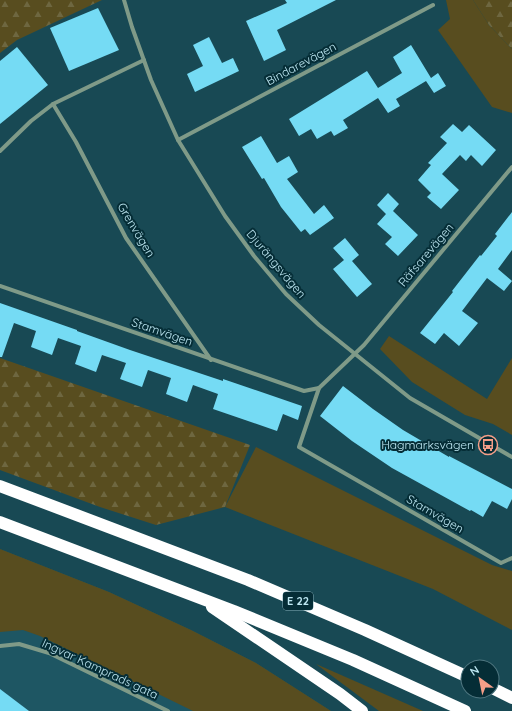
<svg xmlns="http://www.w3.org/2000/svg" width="512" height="711" viewBox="0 0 512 711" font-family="Quicksand,sans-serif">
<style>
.built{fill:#1e5663}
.grass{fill:#584d1f}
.forest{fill:url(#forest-firs)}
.building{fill:#75dbf4}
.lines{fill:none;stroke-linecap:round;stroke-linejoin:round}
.street{stroke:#7f9a88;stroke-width:4}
.highway{stroke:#fff;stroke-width:12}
.labels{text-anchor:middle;stroke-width:4;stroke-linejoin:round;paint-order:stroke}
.shield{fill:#052d36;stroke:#86afba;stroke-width:1}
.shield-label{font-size:11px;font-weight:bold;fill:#bee7f2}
.street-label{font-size:12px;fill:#bee7f2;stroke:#052d36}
.poi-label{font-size:12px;fill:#bee7f2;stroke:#052d36;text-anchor:end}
</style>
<defs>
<pattern id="forest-firs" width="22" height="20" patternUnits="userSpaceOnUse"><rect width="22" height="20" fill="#584d1f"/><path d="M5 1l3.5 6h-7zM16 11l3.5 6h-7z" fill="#6e6740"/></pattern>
</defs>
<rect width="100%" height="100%" fill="#184954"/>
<polygon class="built" points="0,549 109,592 191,630 256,663 331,711 0,711"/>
<g class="grass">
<polygon points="446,0 473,0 489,25 512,49 512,113 492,107 438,30 450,19"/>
<polygon points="389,336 487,399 512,358 512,435 493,424 465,415 412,382 380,349"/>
<polygon points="256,447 492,565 512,571 512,630 433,589 225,507"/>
<polygon points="0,549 109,592 191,630 256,663 331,711 193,711 40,636 23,630 0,632"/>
<polygon points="316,664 423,711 379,711"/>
</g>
<g class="forest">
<polygon points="0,0 102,0 17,40 0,53"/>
<polygon points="473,0 512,0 512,49 489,25"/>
<polygon points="0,358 250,445 225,507 156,525 100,507 0,470"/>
</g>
<g class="building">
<polygon points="285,0 336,0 277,30 286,50 264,61 246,21 287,3"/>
<polygon points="98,8 119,50 69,71 50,28"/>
<polygon points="209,37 222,63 233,58 239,71 195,92 187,74 203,66 193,45"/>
<polygon points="411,45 431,78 438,73 446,86 434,93 426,81 396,99 400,106 388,113 378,98 343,120 348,128 334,136 331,131 317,139 311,129 299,136 289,119 367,71 378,88 402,73 393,57"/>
<polygon points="17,47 48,85 0,124 0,61"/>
<polygon points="453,124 462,132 469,125 496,150 482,166 471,155 466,161 460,155 442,174 459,190 441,209 427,197 431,193 418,180 431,165 428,163 447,143 440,137"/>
<polygon points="261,136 277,163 289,156 298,172 287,179 314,214 324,205 334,218 310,235 305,229 301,232 281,207 264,178 262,179 242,147"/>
<polygon points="388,193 399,204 393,211 418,235 398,256 385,244 392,237 377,224 386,214 377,205"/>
<polygon points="512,212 512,250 498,269 512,281 504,291 487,278 462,311 478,323 459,346 444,333 435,344 420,333 453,292 452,291 480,255 481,256 497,236 495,234"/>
<polygon points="345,238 359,255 352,261 372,284 357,297 333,269 344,260 333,248"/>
<polygon points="0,303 77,330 77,331 130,350 223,381 223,379 302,406 298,420 283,414 277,431 213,409 218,394 193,385 187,402 166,394 171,378 148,370 142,387 120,379 126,363 102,355 96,372 75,364 81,346 58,338 52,355 31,347 36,331 14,323 2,357 0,357"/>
<polygon points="343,386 373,409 403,430 449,457 449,456 512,489 512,499 507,509 492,501 483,517 471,510 470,511 392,468 352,441 320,416"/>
<polygon points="0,689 29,711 0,711"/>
</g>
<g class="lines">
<g class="street">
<polyline points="124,0 132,27 151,80 178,140 225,216 254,256 286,294 319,325 410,398 512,457"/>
<polyline points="53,104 76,142 126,238 211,360"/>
<polyline points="178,140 433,5"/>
<polyline points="0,151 31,121 53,104 144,60"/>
<polyline points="512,167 364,345 319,388 299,447 501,563 512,558"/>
<polyline points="0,286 304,391 319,388"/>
<polyline points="0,646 19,644 49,653 168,711"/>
</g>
<g class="highway">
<polyline points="0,486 248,580 365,630 468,677"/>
<polyline points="0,522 234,611 353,660 465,711"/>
<polyline points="212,607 340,694 362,711"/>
<polyline points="492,688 512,698"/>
</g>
</g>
<defs>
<symbol id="bus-ring" viewBox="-11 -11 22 22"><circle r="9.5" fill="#052d36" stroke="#f49e88" stroke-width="1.5"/><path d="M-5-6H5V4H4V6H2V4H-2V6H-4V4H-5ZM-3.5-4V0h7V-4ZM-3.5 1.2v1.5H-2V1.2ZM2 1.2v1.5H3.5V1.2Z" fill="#f49e88"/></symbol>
</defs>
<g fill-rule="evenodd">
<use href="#bus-ring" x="477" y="434" width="22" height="22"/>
</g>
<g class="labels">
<rect class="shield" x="283" y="592" width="30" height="18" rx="3"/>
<g class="shield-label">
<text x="298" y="605">E 22</text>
</g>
<g class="street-label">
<text transform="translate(301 64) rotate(-28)" y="4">Bindarevägen</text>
<text transform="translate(136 230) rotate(59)" y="4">Grenvägen</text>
<text transform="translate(426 255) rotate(-50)" y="4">Räfsarevägen</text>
<text transform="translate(276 264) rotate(50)" y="4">Djurängsvägen</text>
<text transform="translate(162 332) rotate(19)" y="4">Stamvägen</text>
<text transform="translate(435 514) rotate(30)" y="4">Stamvägen</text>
<text transform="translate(100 669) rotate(25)" y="4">Ingvar Kamprads gata</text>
</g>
<g class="poi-label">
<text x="474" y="449">Hagmarksvägen</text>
</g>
</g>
<g transform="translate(480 679) rotate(327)"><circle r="19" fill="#052d36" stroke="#4f7781"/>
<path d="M0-3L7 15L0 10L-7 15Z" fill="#f49e88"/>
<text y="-6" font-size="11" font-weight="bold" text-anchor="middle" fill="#bee7f2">N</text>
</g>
</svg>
